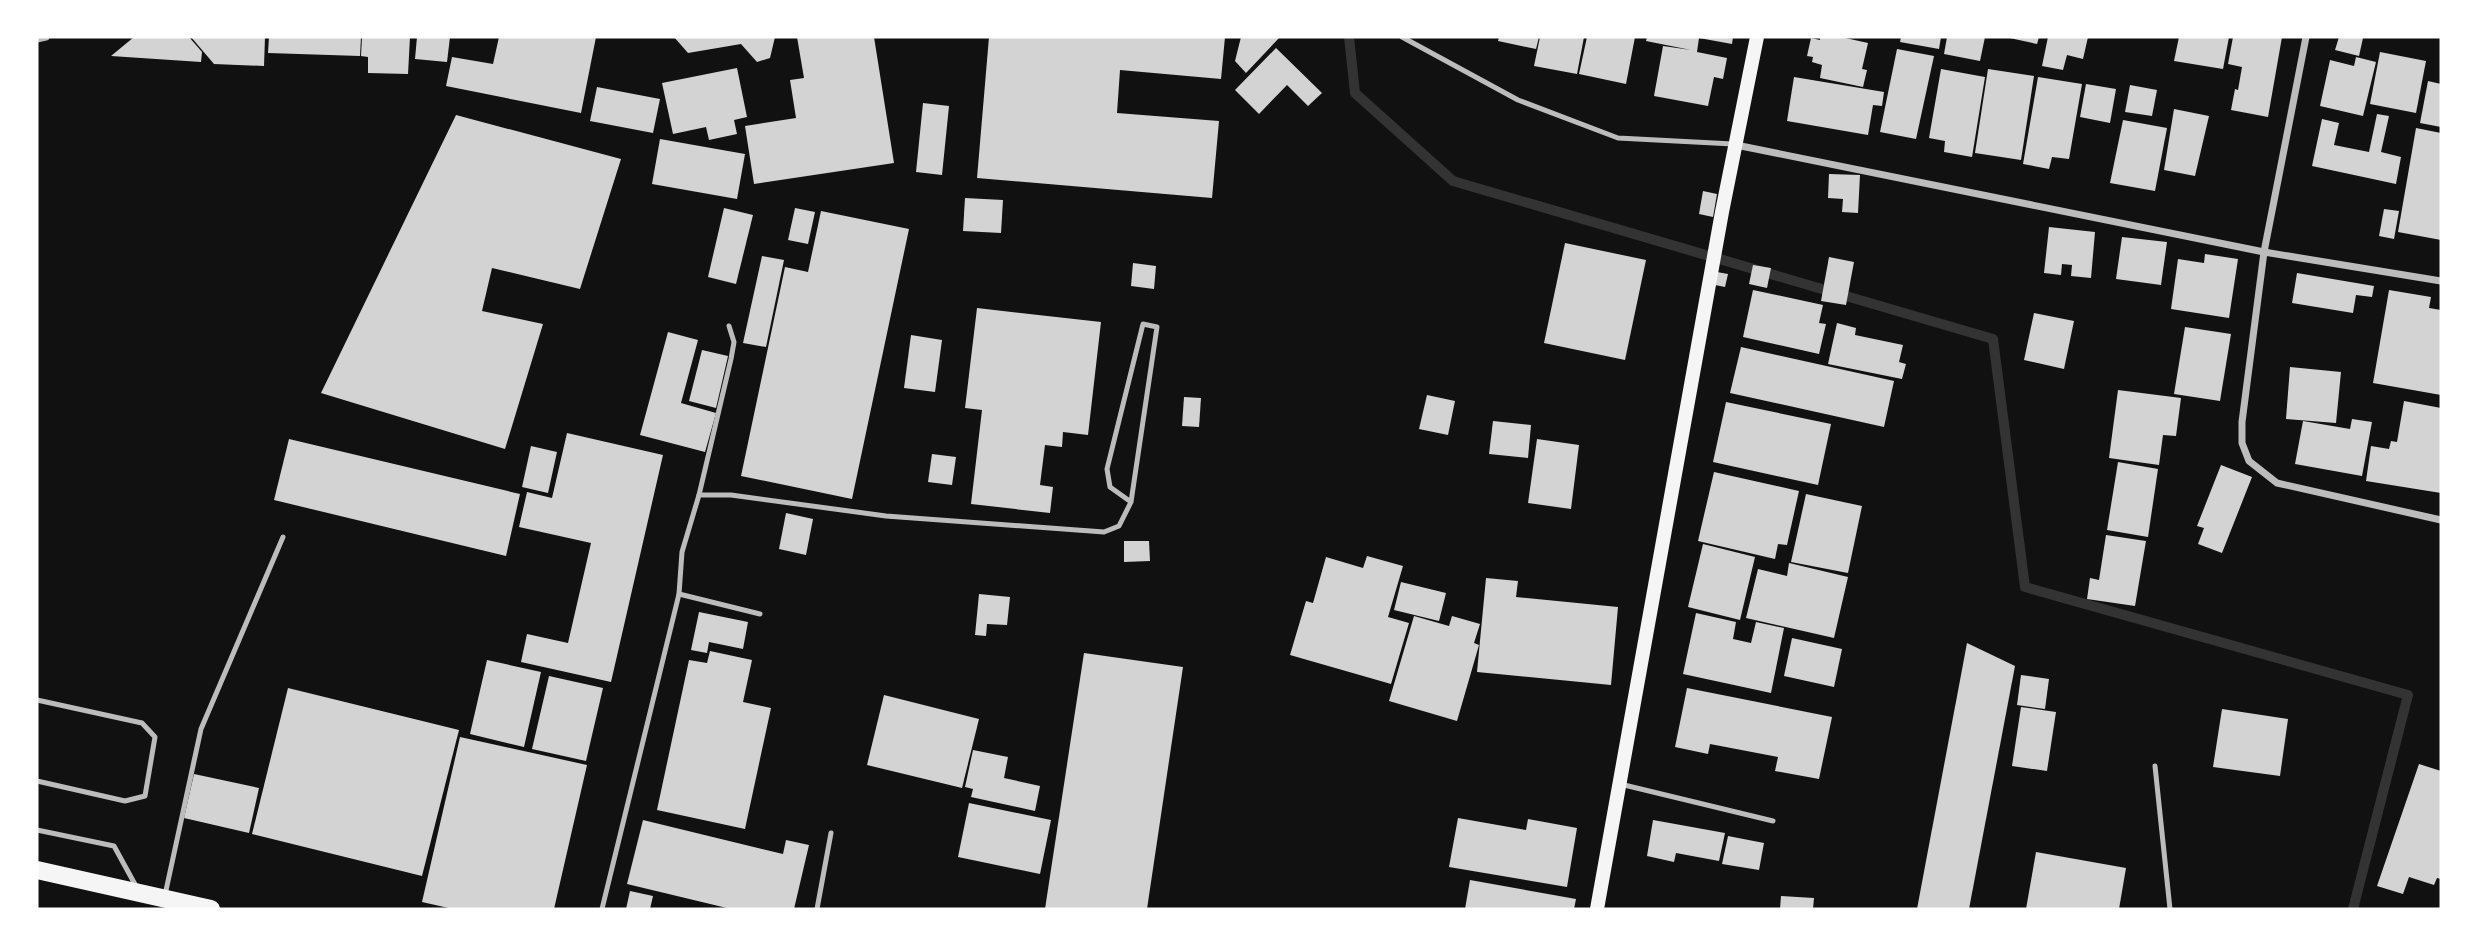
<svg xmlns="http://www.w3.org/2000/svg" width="2478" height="946" viewBox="0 0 2478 946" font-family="Lora,serif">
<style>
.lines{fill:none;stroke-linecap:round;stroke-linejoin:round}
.stream{stroke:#333;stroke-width:10}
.building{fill:#d3d3d3}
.service{stroke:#bcbcbc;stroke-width:5}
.minor{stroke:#bcbcbc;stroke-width:7}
.secondary{stroke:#f5f5f5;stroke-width:14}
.primary{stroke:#f5f5f5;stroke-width:18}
</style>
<rect width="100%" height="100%" fill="#111"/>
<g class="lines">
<polyline class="stream" points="1349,37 1355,93 1453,181 1993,339 2025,587 2408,695 2353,909"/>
</g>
<g class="building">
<polygon points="134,37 189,37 202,52 201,62 111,56"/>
<polygon points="191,37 265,37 264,66 214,64"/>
<polygon points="269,37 361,37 360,56 268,53"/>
<polygon points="362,37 410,37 408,74 368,73 368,57 361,56"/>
<polygon points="417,37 450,37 447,62 415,59"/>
<polygon points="499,37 596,37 581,113 446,86 452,57 493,64"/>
<polygon points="674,37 775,37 770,58 757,62 741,44 688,53"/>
<polygon points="797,37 874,37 894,163 754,184 745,126 796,118 790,80 804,78"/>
<polygon points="989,37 1225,37 1221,79 1120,70 1117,113 1219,121 1212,198 977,178"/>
<polygon points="1241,37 1280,37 1246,73 1235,61"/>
<polygon points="1499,37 1539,37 1536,49 1498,41"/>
<polygon points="1540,37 1584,37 1577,74 1534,66"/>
<polygon points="1587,37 1635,37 1626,84 1579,74"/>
<polygon points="1647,37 1733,37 1732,44 1699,38 1697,52 1727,58 1723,79 1714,77 1708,106 1654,96 1663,46 1691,50 1646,41"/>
<polygon points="1820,37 1841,37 1868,43 1862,69 1867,70 1863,87 1820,78 1822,65 1812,62 1813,57 1807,56 1811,38 1820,40"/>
<polygon points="1901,37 1941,37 1939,49 1900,42"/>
<polygon points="1947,37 1985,37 1980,61 1944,54"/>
<polygon points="2005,37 2039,37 2037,44"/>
<polygon points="2048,37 2088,37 2083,59 2067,55 2063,70 2042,66"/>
<polygon points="2179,37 2229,37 2223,69 2174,61"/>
<polygon points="2233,37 2282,37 2268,117 2231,110 2235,89 2238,90 2242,67 2228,64"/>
<polygon points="2339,37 2363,38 2359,56 2335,50"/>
<polygon points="1276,48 1322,93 1308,106 1287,85 1259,114 1235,90"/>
<polygon points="1897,49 1934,56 1916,139 1880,132"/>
<polygon points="2380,52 2426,61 2416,113 2370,104"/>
<polygon points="2356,57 2376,62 2363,116 2320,106 2330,60 2354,66"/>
<polygon points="737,68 747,117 734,120 737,134 709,140 706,127 673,134 662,83"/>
<polygon points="1941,69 1985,77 1972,157 1944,152 1945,141 1929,138"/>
<polygon points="1988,69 2034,76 2021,160 1975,153"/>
<polygon points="1794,77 1884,92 1882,106 1873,105 1868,135 1787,121"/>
<polygon points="2038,77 2082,84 2069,159 2052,157 2049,169 2023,164"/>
<polygon points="2428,81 2441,84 2441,127 2420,123"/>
<polygon points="2086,84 2116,89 2110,123 2080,117"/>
<polygon points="2130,85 2157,90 2152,116 2125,112"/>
<polygon points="597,87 660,99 653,133 590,121"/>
<polygon points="923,103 949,106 942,175 916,172"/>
<polygon points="2174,109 2209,116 2195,176 2164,170"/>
<polygon points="2377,114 2389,116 2381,152 2401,157 2396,184 2312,166 2322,119 2339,123 2334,145 2369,152"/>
<polygon points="456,115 621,159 580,289 492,268 482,311 543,324 505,449 321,393"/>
<polygon points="2123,120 2167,128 2155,191 2110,183"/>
<polygon points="2416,128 2441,133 2441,240 2398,232"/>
<polygon points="660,139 745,154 737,199 652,184"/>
<polygon points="1829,174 1860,175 1858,213 1842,212 1843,199 1828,198"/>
<polygon points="1703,191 1717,194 1713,217 1699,214"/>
<polygon points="965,198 1003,200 1001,233 963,231"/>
<polygon points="724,208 753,215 736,284 708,277"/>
<polygon points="795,208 815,212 808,244 788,240"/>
<polygon points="2384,209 2399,211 2394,239 2379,236"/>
<polygon points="821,211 909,229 852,499 741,476 785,267 808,272"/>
<polygon points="2049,227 2095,232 2091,278 2071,276 2072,265 2062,264 2061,275 2044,273"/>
<polygon points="2122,237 2167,242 2161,285 2116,279"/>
<polygon points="1565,243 1646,260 1625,360 1544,343"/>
<polygon points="2205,254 2238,259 2229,318 2171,309 2178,259 2204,263"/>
<polygon points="762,256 784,260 766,347 743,343"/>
<polygon points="1829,257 1854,262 1846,305 1821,301"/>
<polygon points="1133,263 1156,266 1154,289 1131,286"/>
<polygon points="1753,265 1771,268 1767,288 1749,284"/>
<polygon points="1717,272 1728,274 1725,287 1715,285"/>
<polygon points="2297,273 2374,286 2372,297 2356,295 2353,313 2292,303"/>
<polygon points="1753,290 1823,305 1819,323 1826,324 1819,354 1743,337"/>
<polygon points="2389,290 2431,297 2429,308 2441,310 2441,395 2373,383"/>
<polygon points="977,308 1101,322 1088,435 1063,432 1062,447 1045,445 1040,485 1053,487 1050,513 971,504 982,410 965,408"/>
<polygon points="2034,313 2074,321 2064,369 2024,360"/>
<polygon points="1837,323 1856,328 1855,335 1903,345 1899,362 1906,364 1902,379 1828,364"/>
<polygon points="2185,327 2231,334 2220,401 2174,394"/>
<polygon points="668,332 698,340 681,403 716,413 705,452 640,435"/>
<polygon points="911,335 942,340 935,392 904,388"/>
<polygon points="1741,347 1894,381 1884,427 1730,393"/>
<polygon points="702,350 728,356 716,408 689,401"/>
<polygon points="2290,367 2341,372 2336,423 2286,419"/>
<polygon points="2118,390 2181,398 2176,436 2163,435 2159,465 2109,458"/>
<polygon points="1427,395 1455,401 1448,435 1419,429"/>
<polygon points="1184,397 1201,398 1199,427 1182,426"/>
<polygon points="2404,401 2441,408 2441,493 2366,481 2371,446 2389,449 2391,441 2397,442"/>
<polygon points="1726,402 1831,424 1818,485 1713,462"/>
<polygon points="2352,419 2372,422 2362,476 2295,464 2303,421 2350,429"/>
<polygon points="1493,421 1531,425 1528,458 1489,454"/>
<polygon points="567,433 663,455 611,682 521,662 527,634 568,643 591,543 519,527 527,492 552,498"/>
<polygon points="289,439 520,494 506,556 274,500"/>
<polygon points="1537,439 1579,445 1571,509 1528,503"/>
<polygon points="531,446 557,452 548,493 522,487"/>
<polygon points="932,454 956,457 952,485 928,482"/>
<polygon points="2118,462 2158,469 2148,537 2107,530"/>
<polygon points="2221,465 2252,477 2222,553 2198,544 2204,528 2197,526"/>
<polygon points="1714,472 1799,491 1787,545 1778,544 1775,559 1698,541"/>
<polygon points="1806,494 1862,506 1848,573 1791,562"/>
<polygon points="786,513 813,519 806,555 779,549"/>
<polygon points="2106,535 2146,541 2135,606 2087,599 2090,578 2099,580"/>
<polygon points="1124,541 1149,541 1150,561 1124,562"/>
<polygon points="1703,544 1755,557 1740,620 1688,607"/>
<polygon points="1367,556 1403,566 1388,617 1409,623 1391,684 1290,655 1306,601 1313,603 1326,557 1363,568"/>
<polygon points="1789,563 1848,577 1834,638 1746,618 1758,569 1787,576"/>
<polygon points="1486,578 1518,581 1516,597 1618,607 1611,685 1477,672"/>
<polygon points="1401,582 1446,593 1439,621 1394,610"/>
<polygon points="979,594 1010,597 1007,625 987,624 986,636 975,635"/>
<polygon points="699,612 748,622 743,649 709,642 707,653 691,650"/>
<polygon points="1696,613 1736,622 1733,639 1751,643 1756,622 1784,628 1771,693 1683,674"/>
<polygon points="1414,616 1449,626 1452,616 1480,624 1474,643 1479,645 1457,721 1389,701"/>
<polygon points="1792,638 1842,649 1834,687 1784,676"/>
<polygon points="1967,643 2015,666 1969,909 1917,909"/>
<polygon points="710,651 752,660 743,702 771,708 745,829 657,810 689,660 707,663"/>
<polygon points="1084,653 1183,667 1147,909 1045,909"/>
<polygon points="487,660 541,672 524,747 470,734"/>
<polygon points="2021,675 2049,679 2045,709 2017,705"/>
<polygon points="549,676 603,688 586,761 532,749"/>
<polygon points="288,688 459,730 422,876 252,834"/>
<polygon points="1687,688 1832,717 1819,779 1775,771 1778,757 1710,744 1708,754 1675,747"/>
<polygon points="884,695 979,719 962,788 867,765"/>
<polygon points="2021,707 2056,712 2047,771 2012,766"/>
<polygon points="2222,709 2288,719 2280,776 2213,767"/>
<polygon points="460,737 587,765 554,909 453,909 422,902"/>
<polygon points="973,750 1008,757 1004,778 1040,786 1035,811 971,797 973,789 965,787"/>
<polygon points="2419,764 2441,771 2441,879 2437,878 2434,885 2409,877 2403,894 2377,886"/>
<polygon points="194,774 259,788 249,833 184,818"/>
<polygon points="969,803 1051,820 1040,874 958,857"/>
<polygon points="1458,818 1526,830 1528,819 1577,828 1567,887 1449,867"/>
<polygon points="643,820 783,854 786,840 809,845 794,909 731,909 627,884"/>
<polygon points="1653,820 1725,833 1719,861 1676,853 1674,862 1647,856"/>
<polygon points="1728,836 1764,843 1759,870 1722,864"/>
<polygon points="2036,852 2126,868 2119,909 2026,909"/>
<polygon points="1470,880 1576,899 1574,909 1465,909"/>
<polygon points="630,891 653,896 650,909 626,909"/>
<polygon points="1781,896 1814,898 1813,909 1780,909"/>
</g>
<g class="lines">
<g class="service">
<polyline points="1402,37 1518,100 1618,138 1733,144"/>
<polyline points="699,495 731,359 734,342 729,326"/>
<polyline points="679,594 760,614"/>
<polyline points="37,700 142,723 155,737 145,796 125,801 37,781"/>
<polyline points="2155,766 2170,909"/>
<polyline points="1620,784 1773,821"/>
<polyline points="37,830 114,846 137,888"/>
<polyline points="165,895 201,729 283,537"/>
<polyline points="602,909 679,594 682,552 699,495 731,495 886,516 1104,532 1119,526 1131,502 1157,327 1143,324 1107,469 1110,487 1131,502"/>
<polyline points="817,909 831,833"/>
</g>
<g class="minor">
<polyline points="2306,37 2264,252 2242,422 2242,443 2249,461 2277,483 2441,520"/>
<polyline points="37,39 46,37"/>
<polyline points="1736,145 2264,252 2441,281"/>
</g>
<polyline class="secondary" points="1597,909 1722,212 1757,37"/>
<polyline class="primary" points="37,870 211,909"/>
</g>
<rect width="2478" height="946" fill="none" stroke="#ffffff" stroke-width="77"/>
</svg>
